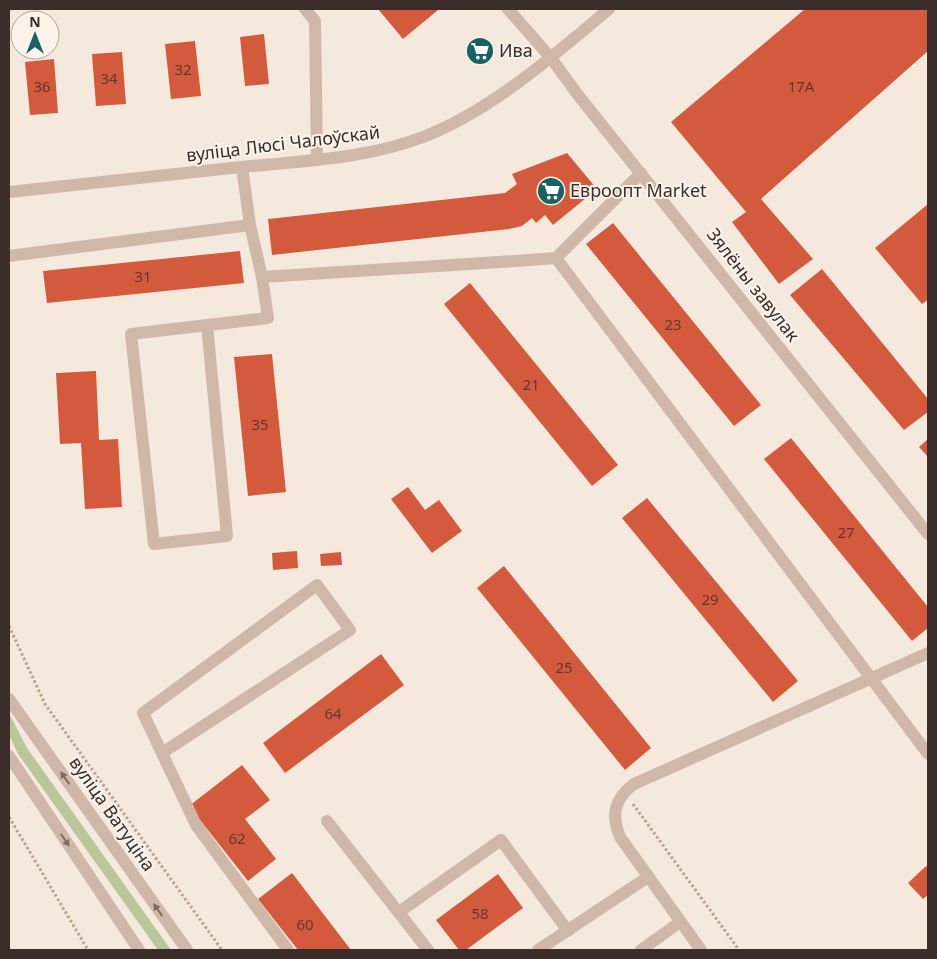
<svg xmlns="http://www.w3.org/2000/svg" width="937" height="959" viewBox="0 0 937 959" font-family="'Noto Sans',sans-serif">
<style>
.green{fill:#bac79b}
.building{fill:#d45a3d}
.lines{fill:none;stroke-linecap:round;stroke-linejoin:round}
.path{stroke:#bca191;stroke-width:3;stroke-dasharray:2.5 2.5;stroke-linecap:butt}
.minor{stroke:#cfb8a7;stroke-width:12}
.oneway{fill:#7e6c62}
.labels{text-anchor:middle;stroke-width:4;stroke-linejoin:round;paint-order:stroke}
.number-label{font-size:15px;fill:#61382e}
.poi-label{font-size:18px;fill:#3b2d29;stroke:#fcf3eb;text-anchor:start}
.street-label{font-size:18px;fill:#3b2d29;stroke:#fcf3eb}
</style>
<rect width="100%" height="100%" fill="#f5e9de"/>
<polygon class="green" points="9,713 27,748 171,950 158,950 18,754 9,735"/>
<g class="building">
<polygon points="378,9 437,9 438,10 403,39"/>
<polygon points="805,9 928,9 928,51 761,199 813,259 779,284 732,222 746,212 671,122"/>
<polygon points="264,34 269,84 245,86 240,37"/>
<polygon points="480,38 492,54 480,63 468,48"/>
<polygon points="195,41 201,96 171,99 165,44"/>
<polygon points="122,52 126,104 96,106 92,54"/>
<polygon points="54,59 58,113 30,115 25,62"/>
<polygon points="567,153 597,189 553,225 545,215 536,223 532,218 522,226 509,229 272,255 268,219 505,193 517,184 512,174"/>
<polygon points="928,204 928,300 922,304 875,248"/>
<polygon points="613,223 761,405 734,426 586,244"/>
<polygon points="240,251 244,283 47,303 43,271"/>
<polygon points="822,269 928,399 928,412 904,430 790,295"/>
<polygon points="470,283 618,465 592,486 444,304"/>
<polygon points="272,354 286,492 248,496 234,357"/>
<polygon points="96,371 99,440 118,439 122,507 85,509 81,443 60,444 56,373"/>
<polygon points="791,438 928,607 928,628 912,641 764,459"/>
<polygon points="928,439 928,457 919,447"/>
<polygon points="408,487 425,510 439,500 462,531 432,553 391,499"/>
<polygon points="647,498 798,681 773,702 622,518"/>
<polygon points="297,551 298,568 273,570 272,553"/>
<polygon points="341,552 342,565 321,566 320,554"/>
<polygon points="504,566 651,748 625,770 477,588"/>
<polygon points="381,654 404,685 285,773 263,743"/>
<polygon points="242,765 270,800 245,819 276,859 248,881 189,806"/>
<polygon points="926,866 928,868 928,895 923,899 908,883"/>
<polygon points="292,873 351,950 298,950 258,899"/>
<polygon points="498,874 523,908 466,950 459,950 436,920"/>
</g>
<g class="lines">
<g class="path">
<polyline points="9,626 45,704 222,950"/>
<polyline points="633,804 739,950"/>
<polyline points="9,817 88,950"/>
</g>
<g class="minor">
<polyline points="305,9 315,21 317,160"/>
<polyline points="508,9 551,58 578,95 928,534"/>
<path d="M9 192C86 184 164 175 241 167 302 161 366 159 423 137 491 111 554 55 609 9"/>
<polyline points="9,256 250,225"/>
<polyline points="556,258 928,754"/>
<polyline points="262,277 516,261 556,258 641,173"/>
<polyline points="207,325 227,536 154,544 131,334 268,318 262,277 250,225 242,167"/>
<polyline points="9,699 187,950"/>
<polyline points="162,753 350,630 317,585 143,713 196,825 288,950"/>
<polyline points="9,756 139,950"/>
<polyline points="327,821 428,950"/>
<polyline points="399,912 501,840 568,931"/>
<polyline points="538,950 648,877"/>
<polyline points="641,950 680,922"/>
<path d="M701 950 620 837C611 815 614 799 634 784L928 653"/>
</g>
</g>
<defs><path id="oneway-solid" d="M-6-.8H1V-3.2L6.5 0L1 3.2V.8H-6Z" transform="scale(1.25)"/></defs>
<g class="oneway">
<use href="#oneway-solid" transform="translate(65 778) rotate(-125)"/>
<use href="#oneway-solid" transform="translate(65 840) rotate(56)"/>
<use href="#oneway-solid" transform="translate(158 910) rotate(-125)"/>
</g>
<defs>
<symbol id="supermarket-disc" viewBox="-11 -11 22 22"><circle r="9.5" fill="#196162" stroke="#fcf3eb"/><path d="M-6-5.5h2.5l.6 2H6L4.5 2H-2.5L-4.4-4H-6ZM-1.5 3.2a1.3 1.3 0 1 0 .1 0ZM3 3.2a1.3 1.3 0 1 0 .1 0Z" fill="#fff"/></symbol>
</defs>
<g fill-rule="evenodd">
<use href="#supermarket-disc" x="464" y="35" width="32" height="32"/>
<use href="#supermarket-disc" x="535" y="175" width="32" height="32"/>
</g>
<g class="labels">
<g class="number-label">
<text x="183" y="75">32</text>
<text x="109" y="84">34</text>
<text x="42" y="92">36</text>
<text x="801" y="92">17А</text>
<text x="143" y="282">31</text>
<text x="673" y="330">23</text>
<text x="531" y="390">21</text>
<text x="260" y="430">35</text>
<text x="846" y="538">27</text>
<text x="710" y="605">29</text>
<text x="564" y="673">25</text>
<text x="333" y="719">64</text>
<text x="237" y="844">62</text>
<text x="480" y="919">58</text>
<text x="305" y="930">60</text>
</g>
<g class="poi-label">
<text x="499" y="57">Ива</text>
<text x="570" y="197">Евроопт Market</text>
</g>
<g class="street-label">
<text transform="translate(283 144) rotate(-7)" y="6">вуліца Люсі Чалоўскай</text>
<text transform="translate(753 285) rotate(52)" y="6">Зялёны завулак</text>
<text transform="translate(112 814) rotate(55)" y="6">вуліца Ватуціна</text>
</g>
</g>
<rect width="937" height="959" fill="none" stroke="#3b2d29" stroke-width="20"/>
<g transform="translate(35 35)"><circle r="24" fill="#fcf3eb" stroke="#afa49d"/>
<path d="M0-4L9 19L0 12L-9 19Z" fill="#196162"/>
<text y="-8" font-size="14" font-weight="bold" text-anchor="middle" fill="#3b2d29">N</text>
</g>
</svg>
